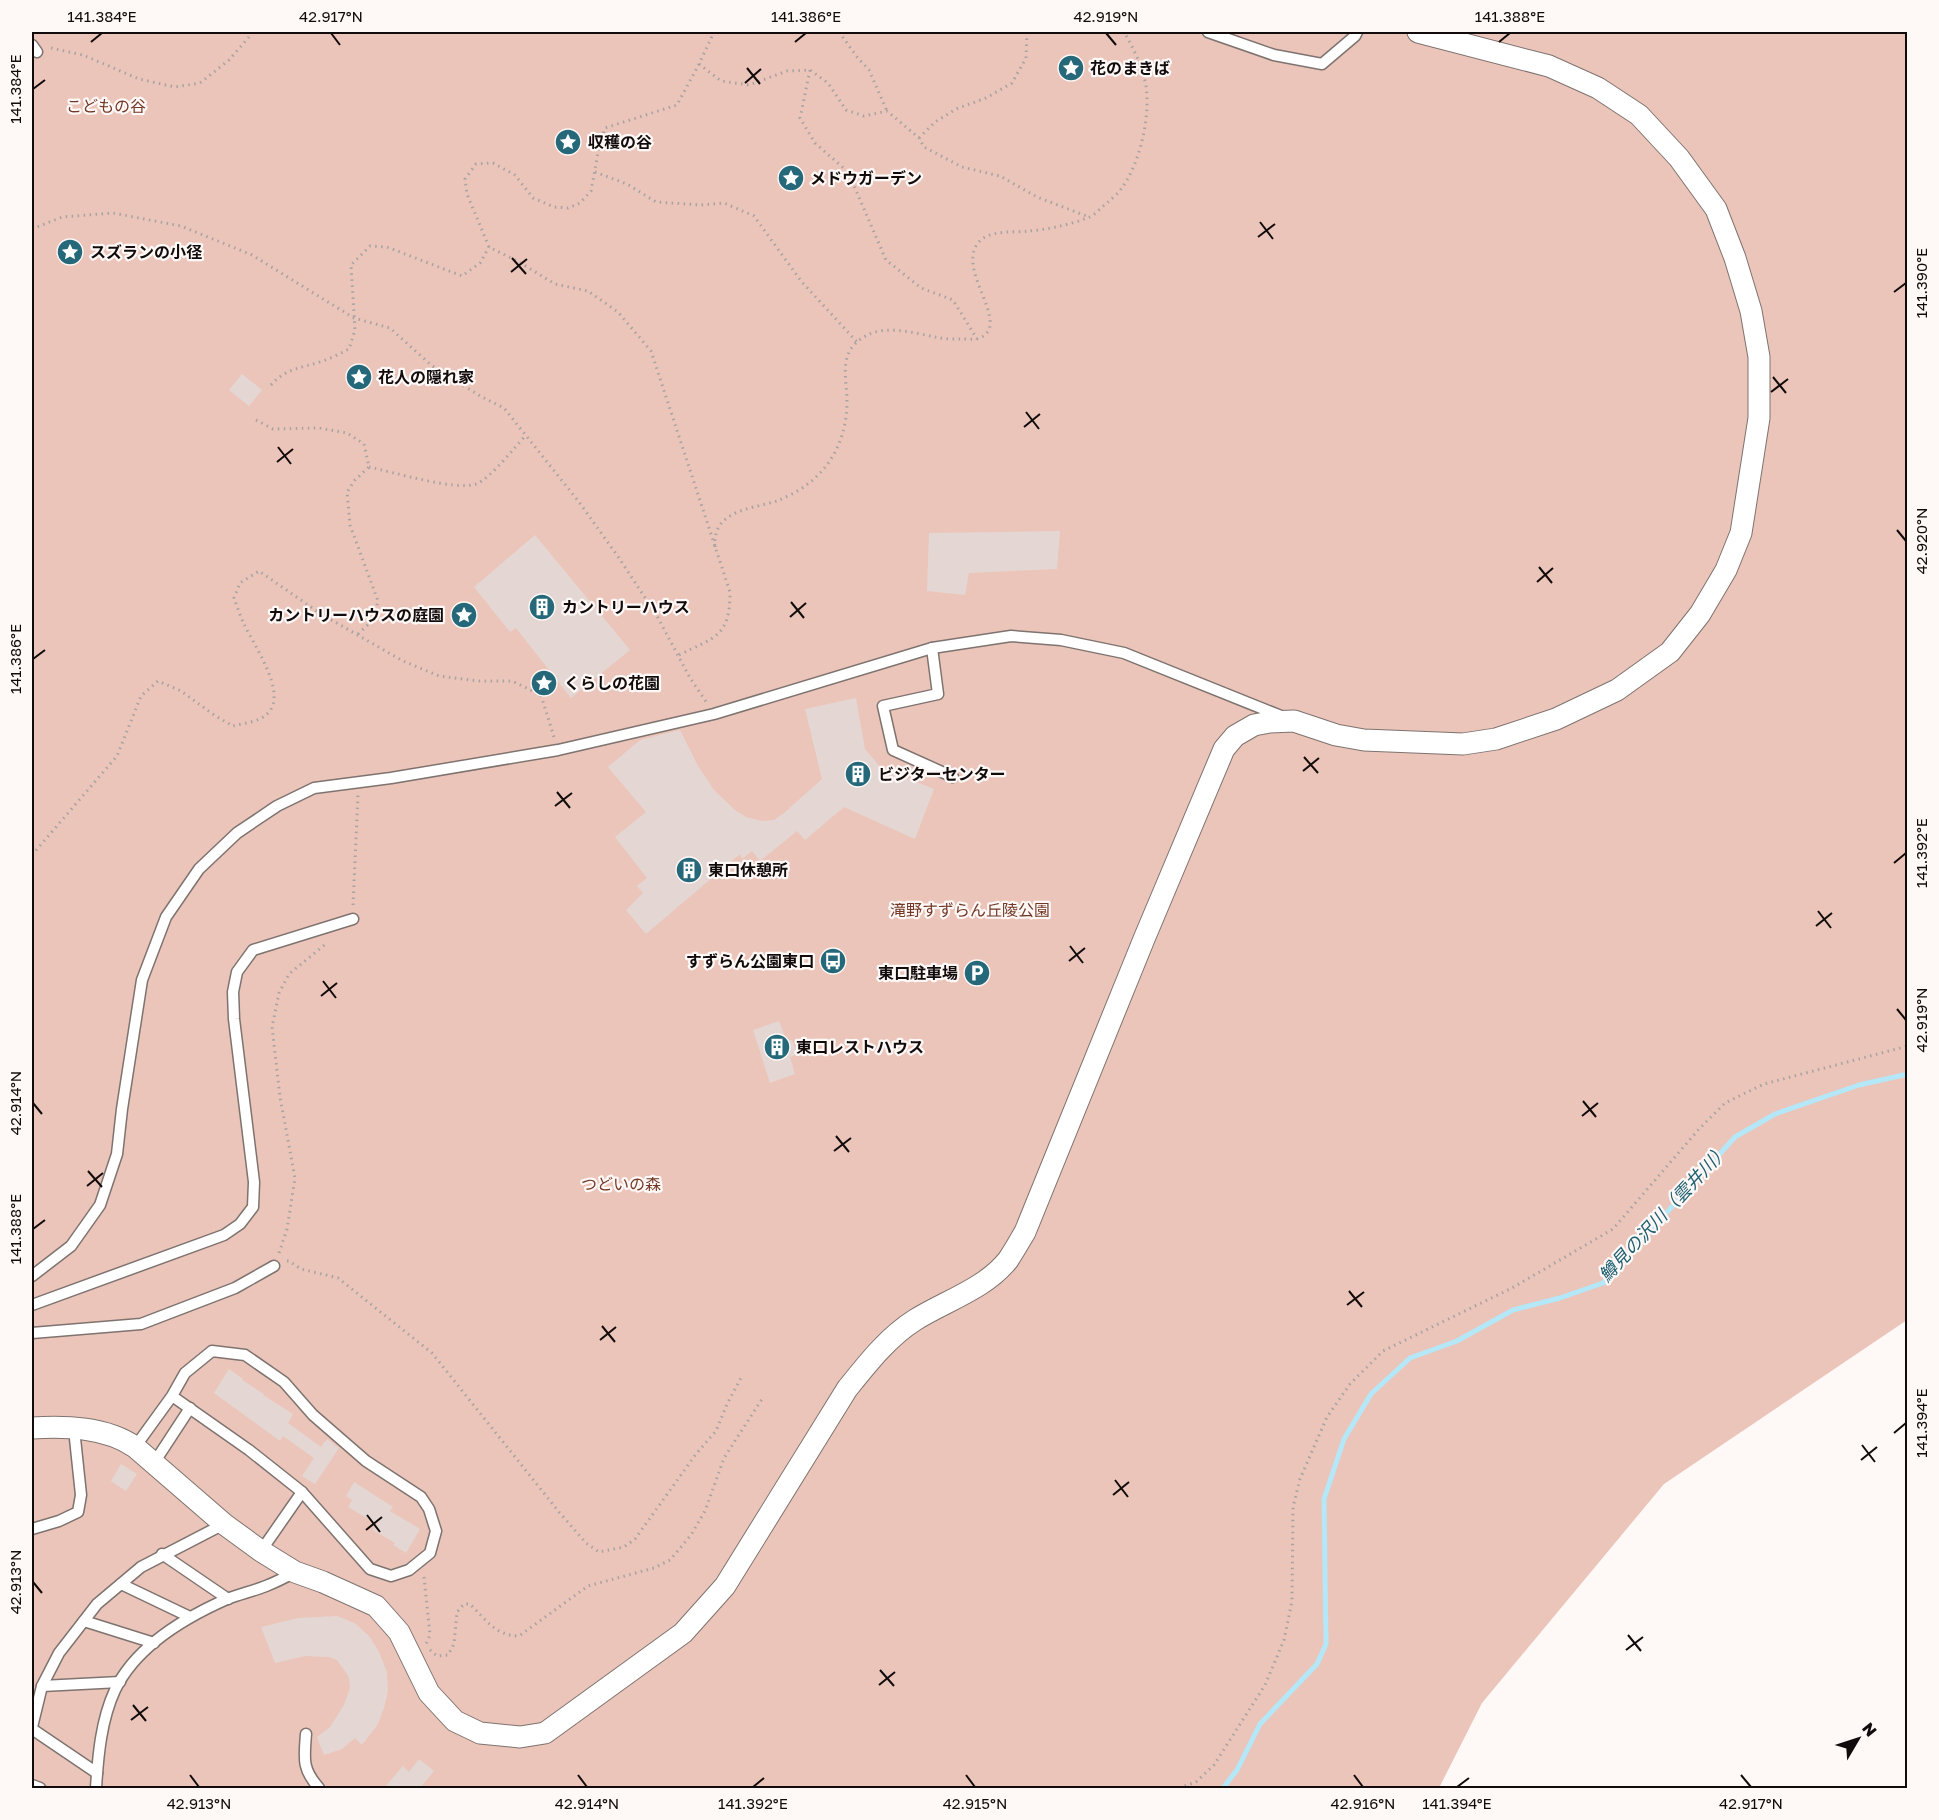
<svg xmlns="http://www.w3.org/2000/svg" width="1939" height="1820" viewBox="0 0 1939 1820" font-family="'Golos Text','Noto Sans JP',sans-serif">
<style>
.green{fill:#ebc5ba}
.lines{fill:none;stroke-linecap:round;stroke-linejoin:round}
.stream{stroke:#b4e7f7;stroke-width:5}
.building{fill:#e4d7d3}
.lane-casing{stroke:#7e736f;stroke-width:13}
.street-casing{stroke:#7e736f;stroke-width:23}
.path{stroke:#a8a3a2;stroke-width:3;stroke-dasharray:1.5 4.5;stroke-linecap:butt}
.lane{stroke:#fff;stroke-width:10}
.street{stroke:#fff;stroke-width:21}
.ticks{fill:none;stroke:#110c0b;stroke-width:2}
.labels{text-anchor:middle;stroke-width:4.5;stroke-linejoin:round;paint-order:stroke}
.poi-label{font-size:16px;font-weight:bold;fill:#110c0b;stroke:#fef8f7;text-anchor:start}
.park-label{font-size:16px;fill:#723926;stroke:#fef8f7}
.water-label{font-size:18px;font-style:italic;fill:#1d5e6f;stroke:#fef8f7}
.neatline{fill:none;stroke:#110c0b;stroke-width:2}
.ticks-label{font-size:15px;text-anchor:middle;fill:#110c0b}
</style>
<rect width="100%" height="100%" fill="#fef8f7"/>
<polygon class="green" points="32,32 1907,32 1907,1320 1664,1484 1482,1703 1439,1788 32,1788"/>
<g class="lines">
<polyline class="stream" points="1223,1788 1237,1770 1260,1724 1317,1664 1326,1644 1324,1499 1344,1439 1371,1394 1410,1358 1457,1341 1513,1310 1560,1298 1603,1283 1735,1137 1775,1114 1859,1085 1908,1074"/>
</g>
<g class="building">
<polygon points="242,374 262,390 249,406 229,390"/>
<polygon points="1060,531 1057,569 969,573 965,595 927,591 929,533"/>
<polygon points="535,535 630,650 571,698 516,628 510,632 474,587"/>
<polygon points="856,698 865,749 881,768 934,789 915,839 844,807 805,840 797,831 760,861 752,851 742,859 740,854 646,934 626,910 643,893 637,886 647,878 615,837 646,812 608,767 640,740 680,730 698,766 714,790 735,810 746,817 762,821 774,820 784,813 822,779 805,709"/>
<polygon points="779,1021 786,1040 792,1040 798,1054 790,1057 795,1074 770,1083 753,1030"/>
<polygon points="229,1369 243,1379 242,1380 264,1394 263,1395 293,1414 288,1423 321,1447 327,1439 339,1448 315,1484 302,1476 314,1458 283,1436 280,1441 214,1393"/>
<polygon points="121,1464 137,1474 126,1491 111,1481"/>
<polygon points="354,1482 393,1507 390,1511 420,1529 406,1553 393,1545 395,1543 373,1530 377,1524 348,1507 352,1500 346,1496"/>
<polygon points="337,1616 356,1624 370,1637 379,1652 387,1672 388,1691 384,1708 378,1724 362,1745 355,1738 342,1749 324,1755 317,1737 330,1727 344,1705 350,1688 349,1677 337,1660 329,1657 305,1656 275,1663 261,1627 298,1618"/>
<polygon points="419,1759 434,1771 420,1788 384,1788 403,1766 409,1772"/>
</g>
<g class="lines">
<defs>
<g id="lane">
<polyline points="1208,32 1274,55 1322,64 1355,36 1357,32"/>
<polyline points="32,45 37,52"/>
<polyline points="932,648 938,694 883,706 893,750 953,777"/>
<polyline points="32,1276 71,1246 100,1205 117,1154 122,1109 142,980 166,917 199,869 237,833 277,806 314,788 391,778 558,750 714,714 932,648 1011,636 1061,640 1124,653 1281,716"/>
<polyline points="32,1305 224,1235 240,1224 253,1207 254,1182 234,1019 233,992 237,972 253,950 353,919"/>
<polyline points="32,1333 141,1324 235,1288 274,1266"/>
<polyline points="135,1447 172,1396 185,1373 212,1351 245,1355 284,1382 313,1415 366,1461 421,1497 429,1509 436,1531 430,1553 409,1570 391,1576 370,1569 302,1492 249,1450 172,1396"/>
<polyline points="154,1463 190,1408"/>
<polyline points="32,1529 59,1521 78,1512 81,1495 74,1429"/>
<polyline points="261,1551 302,1492"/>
<polyline points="162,1554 228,1599"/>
<polyline points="121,1584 190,1617"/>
<polyline points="84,1621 154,1643"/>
<polyline points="42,1686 120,1682"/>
<polyline points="32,1727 42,1686 59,1653 97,1604 141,1567 224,1524"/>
<polyline points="32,1729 97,1773"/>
<path d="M306 1734C304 1759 302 1769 319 1788"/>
<polyline points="32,1785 40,1788"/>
<path d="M96 1788C98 1756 101 1720 115 1690 136 1646 184 1618 227 1599 240 1594 253 1591 266 1586 276 1582 286 1577 295 1572"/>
</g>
<path id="street" d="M32 1428C66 1426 106 1427 135 1447L224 1524 261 1551 295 1572 323 1582 376 1606 399 1632 429 1693 455 1721 480 1733 520 1737 545 1733 683 1633 725 1586 847 1389C867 1364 888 1337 915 1320 945 1301 985 1289 1008 1260 1014 1251 1019 1242 1025 1232L1144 939 1224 749 1235 736 1254 725 1270 722 1294 721 1336 735 1364 740 1463 744 1496 739 1556 719 1617 690 1670 652 1700 614 1726 570 1741 533 1759 418V357L1751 311 1735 258 1716 209 1679 158 1639 115 1598 88 1549 66 1418 32"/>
</defs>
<use href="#lane" class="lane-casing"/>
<use href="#street" class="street-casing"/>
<g class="path">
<polyline points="839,32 857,57 869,70 887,111"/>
<polyline points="51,48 83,55 139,79 175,87 200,83 229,60 249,37"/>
<polyline points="699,64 721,81 749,85 787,71 810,70 828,83 846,110 864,116 887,111 919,138 924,147 962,167 1000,176 1037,197 1089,217"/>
<polyline points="810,70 800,118 815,143 848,172 886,260 921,288 953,300 977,339"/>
<polyline points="919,138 935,122 956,109 986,98 1012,83 1026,58 1027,32"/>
<polyline points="595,172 627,184 656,202 701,205 724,203 754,216 801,281 857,342"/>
<polyline points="32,229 62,217 113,213 181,226 252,255 354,318 390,328 431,365 480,396 504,408 579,502 619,558 657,616 690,678 707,703"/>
<path d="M271 385C286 368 302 368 323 361 332 358 341 353 349 349L355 330 351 265 370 246 387 247 462 276 480 263 489 247"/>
<polyline points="256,420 273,429 319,428 347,433 364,444 369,467 355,480 347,492 350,525 378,601 374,619 358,634"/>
<path d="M369 467C393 472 455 491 476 484 490 479 515 447 526 435"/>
<path d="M715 547C712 510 751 509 777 501 786 497 797 492 805 486 833 466 847 436 847 401 847 382 840 360 854 345 877 320 912 333 940 338 947 339 955 339 962 339 968 339 975 340 980 338 1012 323 956 271 978 243 989 229 1014 233 1029 231 1038 230 1047 229 1056 227 1066 225 1077 222 1087 218 1095 216 1101 207 1108 202 1112 198 1118 194 1121 189 1141 163 1153 108 1144 77 1140 61 1132 46 1124 32"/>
<path d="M679 655C715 637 730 637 730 592L651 351 618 312 588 291 555 284 519 262 489 247 467 194 465 179 476 164 493 163 515 175 533 198 554 207 568 208 580 203 591 191 600 142 605 128 677 105 699 64 714 32"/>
<path d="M32 855 117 756 141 696 158 681 181 691 214 715 233 726C244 723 260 722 268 713 288 693 253 644 244 624 240 616 237 606 234 598L240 583 259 571 321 614 403 661 439 676 478 681H512L541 695 554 737"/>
<polyline points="353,905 358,795"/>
<polyline points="279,1253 287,1229 295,1178 280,1097 272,1027 279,993 289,974 327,943"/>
<polyline points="287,1261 289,1261 301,1269 338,1278 432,1353 559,1512 586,1543 599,1552 624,1547 635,1539 696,1454 716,1431 727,1404 741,1378"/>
<polyline points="424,1577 430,1635 426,1644"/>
<path d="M430 1650 437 1656 448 1655 454 1644 457 1612 464 1604H470C485 1619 496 1636 519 1636L588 1586 654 1568 670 1560 691 1535 705 1511 724 1458 762 1399"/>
<polyline points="1179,1788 1196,1782 1214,1765 1265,1685 1284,1640 1292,1601 1293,1507 1300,1479 1327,1417 1350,1384 1383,1351 1512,1288 1613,1229 1699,1129 1725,1103 1764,1084 1908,1046"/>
</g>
<use href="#lane" class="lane"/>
<use href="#street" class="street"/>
</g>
<path class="ticks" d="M331 33 340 45M1106 33 1116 45M91 42 102 33M795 42 806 33M1499 42 1510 33M747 68 760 84M745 83 761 69M33 89 45 80M1260 222 1273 239M1258 237 1275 224M512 258 526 274M511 272 527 259M1894 292 1906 283M1773 377 1786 393M1771 392 1788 379M1026 412 1039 429M1024 427 1040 414M278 447 291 464M277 462 293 449M1897 530 1906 541M1539 567 1552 583M1537 582 1553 568M791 602 804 618M790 617 806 603M33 659 45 650M1304 757 1318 773M1303 771 1319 758M557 792 570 808M555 806 572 793M1894 863 1906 853M1818 911 1831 928M1816 926 1832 913M1070 946 1083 963M1069 961 1085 948M323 981 336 998M321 996 337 983M1897 1009 1906 1020M1583 1101 1596 1117M33 1103 42 1114M1582 1116 1598 1103M836 1136 849 1152M834 1151 851 1138M88 1171 102 1187M87 1186 103 1173M33 1229 45 1220M1349 1291 1362 1307M1347 1305 1364 1292M602 1326 615 1342M600 1340 616 1327M1894 1433 1906 1423M1862 1445 1875 1462M1861 1460 1877 1447M1115 1480 1128 1497M1113 1495 1129 1482M367 1515 380 1532M366 1530 382 1517M33 1582 42 1593M1628 1635 1641 1651M1626 1650 1643 1637M880 1670 894 1686M879 1685 895 1672M133 1705 146 1721M131 1720 148 1707M190 1775 199 1787M578 1775 587 1787M966 1775 975 1787M1354 1775 1363 1787M1741 1775 1751 1787M753 1787 764 1778M1457 1787 1469 1778"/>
<defs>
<symbol id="sight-disc" viewBox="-11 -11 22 22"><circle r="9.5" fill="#25687a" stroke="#fef8f7"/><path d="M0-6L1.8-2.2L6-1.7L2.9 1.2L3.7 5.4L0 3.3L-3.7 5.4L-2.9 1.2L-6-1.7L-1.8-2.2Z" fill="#fff"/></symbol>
<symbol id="building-disc" viewBox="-11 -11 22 22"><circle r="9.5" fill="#25687a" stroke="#fef8f7"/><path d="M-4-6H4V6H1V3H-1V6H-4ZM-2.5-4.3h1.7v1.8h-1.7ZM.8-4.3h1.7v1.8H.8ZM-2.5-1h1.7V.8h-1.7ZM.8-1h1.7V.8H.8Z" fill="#fff"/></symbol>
<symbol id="bus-disc" viewBox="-11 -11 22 22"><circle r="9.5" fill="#25687a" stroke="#fef8f7"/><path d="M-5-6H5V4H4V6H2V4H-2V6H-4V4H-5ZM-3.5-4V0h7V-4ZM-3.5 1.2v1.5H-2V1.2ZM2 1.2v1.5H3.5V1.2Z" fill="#fff"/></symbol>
<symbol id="parking-disc" viewBox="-11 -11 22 22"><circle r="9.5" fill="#25687a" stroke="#fef8f7"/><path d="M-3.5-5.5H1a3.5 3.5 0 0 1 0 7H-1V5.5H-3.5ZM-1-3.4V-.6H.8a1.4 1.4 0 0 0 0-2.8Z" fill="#fff"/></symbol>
</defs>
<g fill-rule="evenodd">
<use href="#sight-disc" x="1056" y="53" width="30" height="30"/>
<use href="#sight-disc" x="553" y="127" width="30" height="30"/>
<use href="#sight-disc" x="776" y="163" width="30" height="30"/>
<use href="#sight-disc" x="55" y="237" width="30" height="30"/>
<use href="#sight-disc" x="344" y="362" width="30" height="30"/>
<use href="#building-disc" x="527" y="592" width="30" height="30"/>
<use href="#sight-disc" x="449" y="600" width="30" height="30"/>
<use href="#sight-disc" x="529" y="668" width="30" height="30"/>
<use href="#building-disc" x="843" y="759" width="30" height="30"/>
<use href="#building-disc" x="674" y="855" width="30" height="30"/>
<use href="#bus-disc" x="818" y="946" width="30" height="30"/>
<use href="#parking-disc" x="962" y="958" width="30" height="30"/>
<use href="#building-disc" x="762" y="1032" width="30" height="30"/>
</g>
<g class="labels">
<g class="poi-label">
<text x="1090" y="74">花のまきば</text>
<text x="588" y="148">収穫の谷</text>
<text x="810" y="184">メドウガーデン</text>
<text x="90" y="258">スズランの小径</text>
<text x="378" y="383">花人の隠れ家</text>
<text x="562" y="613">カントリーハウス</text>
<text x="444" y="621" text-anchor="end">カントリーハウスの庭園</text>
<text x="564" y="689">くらしの花園</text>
<text x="878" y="780">ビジターセンター</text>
<text x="708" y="876">東口休憩所</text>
<text x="814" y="967" text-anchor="end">すずらん公園東口</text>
<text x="958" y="979" text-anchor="end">東口駐車場</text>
<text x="796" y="1053">東口レストハウス</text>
</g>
<g class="park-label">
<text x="106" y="112">こどもの谷</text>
<text x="970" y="916">滝野すずらん丘陵公園</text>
<text x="621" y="1190">つどいの森</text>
</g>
<g class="water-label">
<text transform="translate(1664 1213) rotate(-47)" y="6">鱒見の沢川（雲井川）</text>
</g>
</g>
<rect width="1939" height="1820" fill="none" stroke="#fef8f7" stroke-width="66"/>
<g transform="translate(1858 1739) rotate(51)" stroke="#fef8f7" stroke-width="4.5" paint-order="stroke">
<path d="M0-4.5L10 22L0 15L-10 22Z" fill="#110c0b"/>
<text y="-9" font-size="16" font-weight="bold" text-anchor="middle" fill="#110c0b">N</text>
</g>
<rect x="33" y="33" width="1873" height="1754" class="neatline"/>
<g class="ticks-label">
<text x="102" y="22">141.384°E</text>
<text x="331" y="22">42.917°N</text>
<text x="806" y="22">141.386°E</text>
<text x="1106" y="22">42.919°N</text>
<text x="1510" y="22">141.388°E</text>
<text transform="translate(16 89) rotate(-90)" y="5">141.384°E</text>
<text transform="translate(1922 283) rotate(-90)" y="5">141.390°E</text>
<text transform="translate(1922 541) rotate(-90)" y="5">42.920°N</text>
<text transform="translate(16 659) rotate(-90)" y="5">141.386°E</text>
<text transform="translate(1922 853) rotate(-90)" y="5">141.392°E</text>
<text transform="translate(1922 1020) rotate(-90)" y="5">42.919°N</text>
<text transform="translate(16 1103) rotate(-90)" y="5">42.914°N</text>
<text transform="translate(16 1229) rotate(-90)" y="5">141.388°E</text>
<text transform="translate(1922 1423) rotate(-90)" y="5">141.394°E</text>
<text transform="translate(16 1582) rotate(-90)" y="5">42.913°N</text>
<text x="199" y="1809">42.913°N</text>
<text x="587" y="1809">42.914°N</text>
<text x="753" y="1809">141.392°E</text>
<text x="975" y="1809">42.915°N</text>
<text x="1363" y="1809">42.916°N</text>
<text x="1457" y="1809">141.394°E</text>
<text x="1751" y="1809">42.917°N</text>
</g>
</svg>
